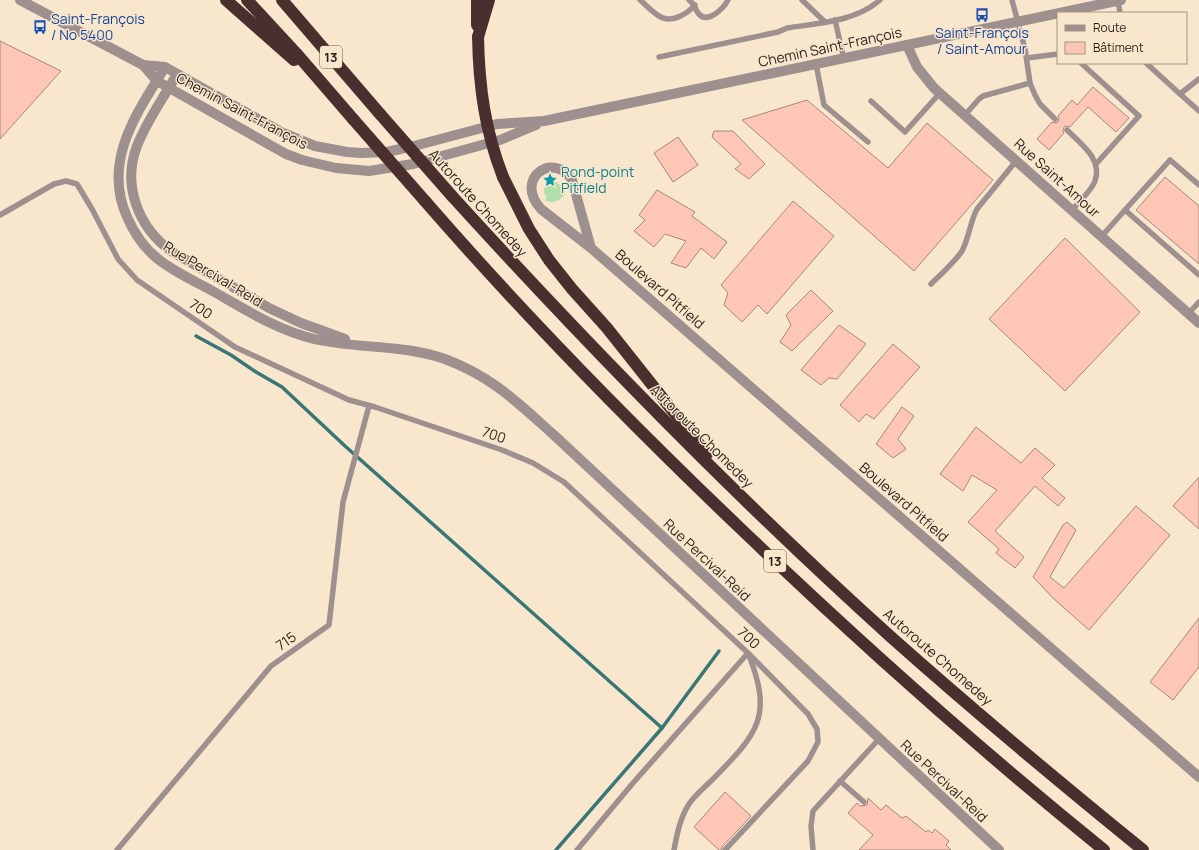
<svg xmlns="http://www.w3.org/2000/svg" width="1199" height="850" viewBox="0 0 1199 850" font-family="Manrope,sans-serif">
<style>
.green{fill:#b2deab}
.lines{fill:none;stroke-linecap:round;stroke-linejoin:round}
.stream{stroke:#397776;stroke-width:3.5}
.building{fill:#fec6b4;stroke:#a5887f}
.service{stroke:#9e908f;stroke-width:5.5}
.minor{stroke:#9e908f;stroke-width:10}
.tertiary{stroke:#9e908f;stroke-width:10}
.motorway{stroke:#492f2e;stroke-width:12}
.motorway-bridge{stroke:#492f2e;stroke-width:12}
.labels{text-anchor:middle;stroke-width:3;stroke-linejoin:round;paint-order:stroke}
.shield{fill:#f8e6cd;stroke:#645b4d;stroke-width:1}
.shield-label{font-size:13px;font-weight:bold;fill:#251f16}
.transit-label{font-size:14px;fill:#164399;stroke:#f8e6cd;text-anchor:start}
.street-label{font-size:14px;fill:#251f16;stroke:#f8e6cd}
.culture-label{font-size:14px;fill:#0d838f;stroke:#f8e6cd;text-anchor:start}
</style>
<rect width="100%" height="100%" fill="#f8e6cd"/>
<path class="green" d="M549 182H556L560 185 563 183 565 191 564 195C558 202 553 204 545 200L547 197 544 193V187Z"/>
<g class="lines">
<g class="stream">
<polyline points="196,336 231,355 256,372 282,387 345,446 662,728"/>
<polyline points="556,850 662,728 719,651"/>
</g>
</g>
<g class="building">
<polygon points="0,41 61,71 0,139"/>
<polygon points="1093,87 1129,118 1116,132 1088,107 1070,127 1066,126 1064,127 1063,131 1064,133 1049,150 1037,139 1052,122 1056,123 1058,122 1059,118 1058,116 1072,100 1077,105"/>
<polygon points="807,100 888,168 927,123 993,180 914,271 742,120"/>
<polygon points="714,131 733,131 765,164 749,179 735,169 741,164 712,137"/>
<polygon points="678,137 698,165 673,182 654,153"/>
<polygon points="1165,177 1199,206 1199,264 1136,210"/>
<polygon points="657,190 695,212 692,216 727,242 714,259 701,248 686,268 671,263 686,241 665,234 654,247 634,231 645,220 639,215"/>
<polygon points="793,201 834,236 767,314 758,305 742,322 724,305 728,293 721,285"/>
<polygon points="1065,238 1140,312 1065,391 989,319"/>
<polygon points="811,290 833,311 792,351 780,342 791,325 786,315"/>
<polygon points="839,325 866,344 837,379 829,378 821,385 801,370"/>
<polygon points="893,344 920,367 874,419 866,414 859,422 840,405"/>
<polygon points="902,407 914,416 898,439 906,449 893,458 876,444"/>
<polygon points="976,427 1021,463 1035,448 1055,465 1042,478 1065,498 1058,506 1035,486 995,531 1024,557 1015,568 996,553 999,549 968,522 997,490 972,475 963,491 940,474"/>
<polygon points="1199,477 1199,529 1173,506"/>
<polygon points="1136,506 1170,535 1089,630 1054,599 1033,577 1063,525 1067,522 1076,530 1050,577 1064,588"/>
<polygon points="1199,618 1199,667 1173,700 1150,682"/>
<polygon points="725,792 751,816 722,847 721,850 719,850 694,827"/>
<polygon points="868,798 881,810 886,805 902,818 906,816 926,832 928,830 932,833 935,829 949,841 946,845 951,850 859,850 873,835 848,813 857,803 860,806 867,805"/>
</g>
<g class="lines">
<g class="service">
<path d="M640 0C646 5 652 12 659 16 671 24 687 14 695 5"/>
<path d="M689 0C695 5 694 7 698 13 707 25 723 9 728 0"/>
<polyline points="802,0 825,22"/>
<polyline points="1012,0 1025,49 1030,83 1035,95 1040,104 1055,119"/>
<polyline points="1118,1 1120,13"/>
<polyline points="835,20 844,59"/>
<path d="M659 57 778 32 787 28C818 23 855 22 880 0"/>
<polyline points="1027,58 1058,54"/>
<polyline points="1081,63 1139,116 1096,164"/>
<polyline points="1146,63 1180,94 1199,79"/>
<polyline points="816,64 824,105 868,142"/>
<polyline points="1180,94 1199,111"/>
<polyline points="871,101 905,132 940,93"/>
<polyline points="965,115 979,99 983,96 1030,83"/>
<path d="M1067 130C1080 143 1103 159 1095 181 1092 190 1078 203 1072 210"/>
<polyline points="1125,210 1170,160 1199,185"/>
<polyline points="0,215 54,184 66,181 77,184 92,209 118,259 137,280 235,347 349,400 375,407 502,450 533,463 564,482 748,653 808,714 817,729 818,742 808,761 725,850"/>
<polyline points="1101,237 1125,210 1199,275"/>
<path d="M931 284C941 274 954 263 962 251 969 238 970 222 977 209L1016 161"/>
<polyline points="1188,314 1199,302"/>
<polyline points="840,781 864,802"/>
<polyline points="117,850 271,666 329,625 343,502 369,406"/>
<path d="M577 850 633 783 748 653C774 717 757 734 713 779 705 787 695 795 689 804 680 818 677 834 674 850"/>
<polyline points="813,850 811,826 813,811 879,739"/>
</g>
<g class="minor">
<polyline points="907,45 917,67 934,88 1199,323"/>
<path d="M165 67C137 113 102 161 127 217 134 233 144 248 158 259 173 271 192 280 209 289 243 308 276 330 314 339 356 349 403 344 445 359 493 377 518 403 555 436L999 850"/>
<path d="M177 74C164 97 147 120 137 146 122 185 138 227 171 251L269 308 301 323 345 339"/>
<path d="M591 248 572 180C554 151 513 178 541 209L591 248 1199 777"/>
</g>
<g class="tertiary">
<polyline points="20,0 143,65 157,81 286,154 302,160 336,168 369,171 413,164 500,140 536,125"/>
<polyline points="143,65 165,67 283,133 315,146 347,152 361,153 387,152 414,146 497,124 544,121 1121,0"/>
</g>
<g class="motorway">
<polyline points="226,0 294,60"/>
<polyline points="247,0 296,53 353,119"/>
<polyline points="282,0 380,114"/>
<polyline points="477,0 477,25"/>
<polyline points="478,37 489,0"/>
<polyline points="503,177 529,229 549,260 572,289 607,328 707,454"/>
<path d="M452 196C592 350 737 498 891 637 973 710 1058 781 1143 850"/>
<path d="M425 201C524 315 630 423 740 528 857 640 978 748 1104 850"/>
</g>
<g class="motorway-bridge">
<path d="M478 37C479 87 485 131 503 177"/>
<polyline points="380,114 452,196"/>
<polyline points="353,119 425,201"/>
</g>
</g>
<defs>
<symbol id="bus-bare" viewBox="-9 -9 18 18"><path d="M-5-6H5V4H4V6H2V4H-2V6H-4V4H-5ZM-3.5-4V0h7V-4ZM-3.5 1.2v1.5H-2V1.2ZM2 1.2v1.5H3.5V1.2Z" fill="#1a4fb4" stroke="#f8e6cd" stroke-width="2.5" paint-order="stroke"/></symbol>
<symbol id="sight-bare" viewBox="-9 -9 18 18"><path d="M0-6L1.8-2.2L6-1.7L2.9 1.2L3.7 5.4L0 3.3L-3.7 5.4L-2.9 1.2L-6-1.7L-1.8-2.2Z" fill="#0f9aa8" stroke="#f8e6cd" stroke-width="2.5" paint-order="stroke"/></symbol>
</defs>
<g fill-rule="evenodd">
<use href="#bus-bare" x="972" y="5" width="20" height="20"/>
<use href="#bus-bare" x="30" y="17" width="20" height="20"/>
<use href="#sight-bare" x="540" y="170" width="20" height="20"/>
</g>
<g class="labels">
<g class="shield">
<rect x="320" y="46" width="22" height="22" rx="3"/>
<rect x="764" y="550" width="22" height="22" rx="3"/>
</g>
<g class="shield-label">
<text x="331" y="62">13</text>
<text x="775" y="566">13</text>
</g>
<g class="transit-label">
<text x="51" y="24">Saint-François<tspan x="51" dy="16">/ No 5400</tspan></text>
<text x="982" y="38" text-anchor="middle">Saint-François<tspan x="982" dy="16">/ Saint-Amour</tspan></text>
</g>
<g class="street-label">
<text transform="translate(830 47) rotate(-12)" y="5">Chemin Saint-François</text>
<text transform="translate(242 111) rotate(28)" y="5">Chemin Saint-François</text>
<text transform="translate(1057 178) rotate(42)" y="5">Rue Saint-Amour</text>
<text transform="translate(478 203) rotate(48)" y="5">Autoroute Chomedey</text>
<text transform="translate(213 274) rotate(31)" y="5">Rue Percival-Reid</text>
<text transform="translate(660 289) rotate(41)" y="5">Boulevard Pitfield</text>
<text transform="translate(201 309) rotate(34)" y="5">700</text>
<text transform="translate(494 435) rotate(19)" y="5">700</text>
<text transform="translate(702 436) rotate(45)" y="5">Autoroute Chomedey</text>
<text transform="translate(904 502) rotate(41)" y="5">Boulevard Pitfield</text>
<text transform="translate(707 560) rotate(43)" y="5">Rue Percival-Reid</text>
<text transform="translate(749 638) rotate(44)" y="5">700</text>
<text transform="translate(286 641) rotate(-35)" y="5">715</text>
<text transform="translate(938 657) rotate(41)" y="5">Autoroute Chomedey</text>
<text transform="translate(944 781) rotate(43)" y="5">Rue Percival-Reid</text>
</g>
<g class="culture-label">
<text x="561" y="177">Rond-point<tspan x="561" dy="16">Pitfield</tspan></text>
</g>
</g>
<rect x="1057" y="12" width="130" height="52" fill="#f8e6cd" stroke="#a49684"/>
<rect x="1065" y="25" width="20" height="6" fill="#9e908f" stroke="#a49684"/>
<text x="1093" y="32" font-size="12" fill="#251f16">Route</text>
<rect x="1065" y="42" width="20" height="12" fill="#fec6b4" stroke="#a49684"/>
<text x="1093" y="52" font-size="12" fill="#251f16">Bâtiment</text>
</svg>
